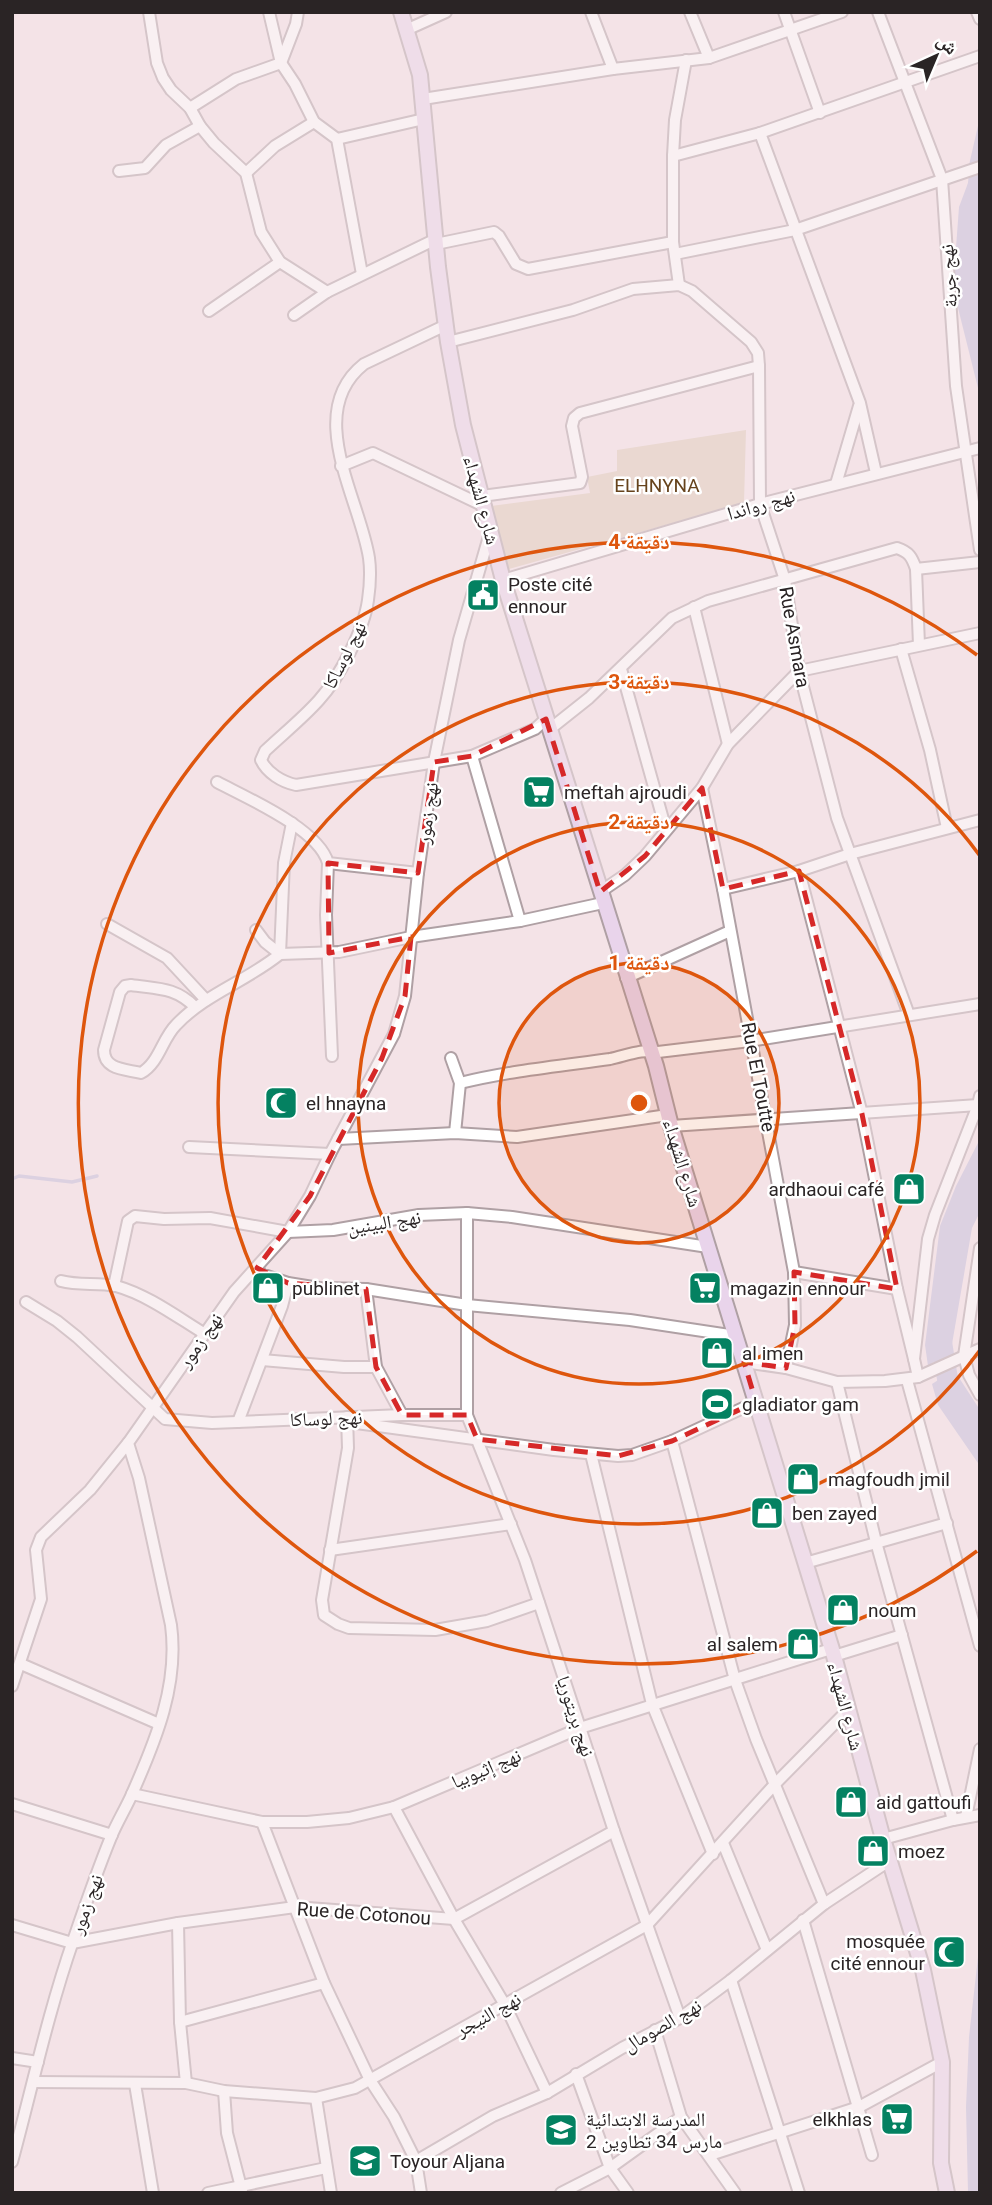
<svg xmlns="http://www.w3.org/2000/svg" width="992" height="2205" viewBox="0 0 992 2205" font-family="Roboto,'Noto Naskh Arabic',sans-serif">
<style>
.green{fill:#ddcab7}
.water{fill:#bfbbd9}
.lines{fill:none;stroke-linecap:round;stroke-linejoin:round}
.stream{stroke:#bfbbd9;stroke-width:3.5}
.river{stroke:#bfbbd9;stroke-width:21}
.minor-casing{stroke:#afa0a4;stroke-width:14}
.secondary-casing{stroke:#afa0a4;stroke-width:18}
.minor{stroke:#fff;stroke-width:10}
.secondary{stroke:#e9d4eb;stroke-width:14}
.marked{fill:none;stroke:#d62828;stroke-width:5;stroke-dasharray:14 9;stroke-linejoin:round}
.ring{fill:none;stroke:#de560d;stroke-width:3.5}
.labels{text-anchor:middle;stroke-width:5;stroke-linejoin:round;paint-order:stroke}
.street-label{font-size:19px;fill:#2a2425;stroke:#fff}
.park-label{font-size:19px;fill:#66431c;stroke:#fff}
.poi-label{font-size:19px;fill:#2a2425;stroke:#fff;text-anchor:start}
.centre{fill:#de560d;stroke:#fff;stroke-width:3.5}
.ring-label{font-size:21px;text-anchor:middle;font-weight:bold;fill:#de560d;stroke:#fff;stroke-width:5;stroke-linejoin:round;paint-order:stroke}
</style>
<rect width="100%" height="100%" fill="#f4e3e7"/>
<polygon class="green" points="746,430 744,503 509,569 491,506 590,493 587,477 617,471 617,450"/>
<g class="water">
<polygon points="980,117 980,161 969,165"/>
<polygon points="980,181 980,396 953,288 959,207 968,183"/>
<polygon points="980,1139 980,1212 972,1228 951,1350 928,1366 925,1345 940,1226 956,1186"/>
<polygon points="954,1370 980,1410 980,1466 938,1405 932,1384"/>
<polygon points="980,1939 980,2193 968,2193 966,2107 969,2037"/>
</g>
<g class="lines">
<polyline class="stream" points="12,1179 19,1176 72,1182 97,1176"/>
<g class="river">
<polyline points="976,210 980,167"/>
<polyline points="944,1326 941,1339 950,1394 980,1436"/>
</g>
<defs>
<g id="minor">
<polyline points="149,12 157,63 163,78 171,90 190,108 200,126 214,143 246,173 261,232 280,262 327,292"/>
<polyline points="269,12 281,63 295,84 314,122 337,139 362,274"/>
<polyline points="591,12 613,69"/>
<polyline points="690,12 709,58"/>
<polyline points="784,12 820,113"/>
<polyline points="878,12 942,179 956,386 980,550"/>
<polyline points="977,12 980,19"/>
<polyline points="406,30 446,12"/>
<polyline points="423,99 613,69 709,58 842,12"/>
<polyline points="190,108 236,79 281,63 296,24 298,12"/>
<polyline points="760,133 860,403 876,473"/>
<polyline points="337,139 424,119"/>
<polyline points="673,156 760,133 980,56"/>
<polyline points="119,171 145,168 166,145 200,126"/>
<polyline points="246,173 275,146 314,122"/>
<polyline points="436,244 494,232 499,236 516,264 528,269 673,242"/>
<polyline points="675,254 795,230 980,167"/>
<polyline points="679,285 673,242 673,156 675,120 686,60"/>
<polyline points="209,311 280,262"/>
<polyline points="294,315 327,292 436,239"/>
<path d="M446 325 364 364C303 412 360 499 369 558 371 572 370 586 368 600 364 630 339 678 319 700 303 718 283 734 265 751L261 760C267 773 282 782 296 785L472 756 535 729 546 719"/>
<polyline points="448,342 573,310 633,289 679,285 692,291 751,342 758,353 759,366 760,504 785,580 799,671 837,818 909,1015"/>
<polyline points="341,466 373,453 486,507"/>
<polyline points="836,484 859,406"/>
<polyline points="482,496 580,483 582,477 572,426 574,418 580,413 759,366"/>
<polyline points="916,569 980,562"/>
<polyline points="503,580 760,504 980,448"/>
<polyline points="694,607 728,744"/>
<polyline points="901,649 930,750 947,828"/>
<polyline points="621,669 666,830"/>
<path d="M550 729 589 698 672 618 708 601 897 548C909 552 912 557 916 569L919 645"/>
<path d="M217 782C247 798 319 829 328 863L418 873"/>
<polyline points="702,788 723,889 794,1272 795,1325 786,1368"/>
<polyline points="328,863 326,915 332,1056"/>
<polyline points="799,871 862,1114 897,1289 914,1359"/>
<polyline points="723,889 799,871 850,854 980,820"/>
<polyline points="600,892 625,875 645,856 702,788 728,744 799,671 980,633"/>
<polyline points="520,921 603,903"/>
<polyline points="107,924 167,958 206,1000"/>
<polyline points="256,930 265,942 280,954 339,952 411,937 520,921 472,756"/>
<polyline points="626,978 730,931"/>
<path d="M195 1007C175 987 158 989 131 985L125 986 120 992 104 1050C104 1070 125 1069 141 1073 159 1063 162 1039 176 1025 205 994 247 981 280 954L284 863 292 823"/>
<polyline points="451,1058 460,1083 455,1133"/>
<path d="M460 1083C509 1071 559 1066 610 1059 625 1056 643 1048 658 1052L750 1041 980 1004"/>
<polyline points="671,1126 978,1105"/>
<polyline points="338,1139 455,1133 517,1137 668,1115"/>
<polyline points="189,1147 330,1154"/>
<polyline points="467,1213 467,1415 525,1560 614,1831 680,2018"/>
<polyline points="980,1248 964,1356 969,1375 980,1395"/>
<polyline points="257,1268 261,1274 288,1283 319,1288 366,1289 467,1305 630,1320 736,1336"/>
<polyline points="794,1272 897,1289"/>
<path d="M61 1281C79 1286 98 1282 116 1286 148 1295 177 1317 205 1334"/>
<polyline points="114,1286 128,1221 135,1216 164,1219 210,1218 288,1232 333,1230 419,1215 467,1213 512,1217 708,1247"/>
<polyline points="366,1289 376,1367 402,1415"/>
<polyline points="26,1302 57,1321 77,1337 165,1419 212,1423 402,1415 467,1415"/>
<polyline points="262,1360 344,1367 376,1367"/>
<polyline points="744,1362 786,1368 837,1382 885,1381 918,1377 980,1349"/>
<polyline points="918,1377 914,1359 928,1239 935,1215 978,1105 980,1096"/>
<polyline points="907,1380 980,1646"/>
<polyline points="837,1382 876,1542 953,1820"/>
<polyline points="347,1417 348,1448 322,1600 324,1615 338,1624 349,1628 435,1630 487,1621 539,1603"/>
<polyline points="238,1422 282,1306 288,1283"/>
<polyline points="349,1422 554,1450 618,1456 632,1455 672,1441 756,1402"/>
<polyline points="672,1441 735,1680 756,1739 824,1904"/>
<polyline points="591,1454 652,1704 713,1854"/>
<polyline points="330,1550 511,1524"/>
<polyline points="805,1563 947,1523"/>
<polyline points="834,1656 902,1635"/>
<polyline points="21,1664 159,1724"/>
<polyline points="12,1686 41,1599 36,1550 41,1537 90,1490 128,1443"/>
<polyline points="132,1794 262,1822 307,1822 349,1818 394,1807 580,1728 831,1649"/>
<polyline points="12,1804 112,1835"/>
<polyline points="394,1807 454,1919 505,2005 547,2093"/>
<polyline points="966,1817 980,1749"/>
<polyline points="262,1822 324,1983 370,2080 394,2117 416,2161 421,2193"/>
<polyline points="883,1839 953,1820 980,1815"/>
<polyline points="723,1843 767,1950"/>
<polyline points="803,1920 872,2155"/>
<polyline points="178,1923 180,2022 186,2083"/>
<polyline points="12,1925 72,1943 178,1923 295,1907 454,1919 614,1831"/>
<polyline points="731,1980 799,2193"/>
<polyline points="180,2022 324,1983"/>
<polyline points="655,2030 681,2117 735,2193"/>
<polyline points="12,2058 38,2062"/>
<polyline points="576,2074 610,2168 628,2193"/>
<polyline points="33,2082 186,2083 224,2091 316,2098 355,2088 647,1925 775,1784 847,1711"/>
<polyline points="135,2084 153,2193"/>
<polyline points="224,2091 227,2133 242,2191"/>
<polyline points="316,2098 331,2193"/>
<polyline points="710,2155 859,2107 942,2062"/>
<polyline points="416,2161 493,2116 547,2093 622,2048 680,2018 731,1980 824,1904 889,1861"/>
<path d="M12 2162C32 2088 48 2013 73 1941 85 1906 97 1871 111 1837 117 1822 126 1808 132 1794 156 1740 179 1684 171 1625L139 1478 128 1443 234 1292 288 1232 310 1196 330 1154 394 1034 405 996 418 873 434 762 459 640 490 533"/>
<polyline points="208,2193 326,2168"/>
<polyline points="561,2193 610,2168 681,2117"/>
</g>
<polyline id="secondary" points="401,12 420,75 438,267 448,342 463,425 503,580 656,1066 671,1126 834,1656 883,1839 923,1970 942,2062 941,2163 947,2193"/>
</defs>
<use href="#minor" class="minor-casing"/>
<use href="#secondary" class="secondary-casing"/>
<use href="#minor" class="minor"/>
<use href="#secondary" class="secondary"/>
</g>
<path d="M0 0H992V2205H0ZM546 719 600 892 645 856 702 788 723 889 799 871 862 1114 897 1289 794 1272 795 1325 786 1368 744 1362 756 1402 672 1441 618 1456 477 1439 467 1415H402L376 1367 366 1289 288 1283 257 1268 310 1196 382 1058 405 996 411 937 329 953 328 863 418 873 434 762 472 756Z" fill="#f4e3e7" fill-opacity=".55" fill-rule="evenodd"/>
<path class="marked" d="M546 719 600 892 645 856 702 788 723 889 799 871 862 1114 897 1289 794 1272 795 1325 786 1368 744 1362 756 1402 672 1441 618 1456 477 1439 467 1415H402L376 1367 366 1289 288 1283 257 1268 310 1196 382 1058 405 996 411 937 329 953 328 863 418 873 434 762 472 756Z"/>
<circle cx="639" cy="1103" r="140" fill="#de560d" fill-opacity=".12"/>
<g class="ring">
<circle cx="639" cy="1103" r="140"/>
<circle cx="639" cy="1103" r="281"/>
<path d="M980 1350A421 421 0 1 1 980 856"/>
<path d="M977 1551A561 561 0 1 1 977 655"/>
</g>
<defs>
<symbol id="civic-square" viewBox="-11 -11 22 22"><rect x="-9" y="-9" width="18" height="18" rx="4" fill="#048161" stroke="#fff"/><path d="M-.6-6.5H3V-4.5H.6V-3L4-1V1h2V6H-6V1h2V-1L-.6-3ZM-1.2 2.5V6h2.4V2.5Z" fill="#fff"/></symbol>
<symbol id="supermarket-square" viewBox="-11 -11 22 22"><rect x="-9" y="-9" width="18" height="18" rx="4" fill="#048161" stroke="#fff"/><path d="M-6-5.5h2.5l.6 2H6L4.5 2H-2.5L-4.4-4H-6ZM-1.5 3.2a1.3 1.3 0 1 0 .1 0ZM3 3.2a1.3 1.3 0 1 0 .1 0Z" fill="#fff"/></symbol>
<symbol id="mosque-square" viewBox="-11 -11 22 22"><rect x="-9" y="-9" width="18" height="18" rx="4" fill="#048161" stroke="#fff"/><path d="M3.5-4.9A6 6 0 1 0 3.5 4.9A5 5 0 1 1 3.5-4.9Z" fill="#fff"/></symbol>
<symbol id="shop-square" viewBox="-11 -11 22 22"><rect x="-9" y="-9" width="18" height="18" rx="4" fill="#048161" stroke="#fff"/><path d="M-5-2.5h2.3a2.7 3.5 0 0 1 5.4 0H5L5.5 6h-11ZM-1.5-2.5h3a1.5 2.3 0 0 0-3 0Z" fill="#fff"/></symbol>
<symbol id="stadium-square" viewBox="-11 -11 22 22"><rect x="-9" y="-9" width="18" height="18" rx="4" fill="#048161" stroke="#fff"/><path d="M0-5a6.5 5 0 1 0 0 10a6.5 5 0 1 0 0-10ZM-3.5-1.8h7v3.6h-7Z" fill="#fff"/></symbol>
<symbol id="school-square" viewBox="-11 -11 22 22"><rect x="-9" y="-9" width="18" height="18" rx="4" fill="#048161" stroke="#fff"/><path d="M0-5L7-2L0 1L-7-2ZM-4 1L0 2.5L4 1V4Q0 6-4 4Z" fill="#fff"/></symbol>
</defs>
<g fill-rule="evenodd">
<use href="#civic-square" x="464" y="576" width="38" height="38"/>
<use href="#supermarket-square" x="520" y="773" width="38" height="38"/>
<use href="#mosque-square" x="262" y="1084" width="38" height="38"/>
<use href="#shop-square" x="890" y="1170" width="38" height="38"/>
<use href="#shop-square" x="249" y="1269" width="38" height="38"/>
<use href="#supermarket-square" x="686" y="1269" width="38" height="38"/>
<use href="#shop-square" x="698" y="1334" width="38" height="38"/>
<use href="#stadium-square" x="698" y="1385" width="38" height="38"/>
<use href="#shop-square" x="784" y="1460" width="38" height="38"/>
<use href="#shop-square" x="748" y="1494" width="38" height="38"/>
<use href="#shop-square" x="824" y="1591" width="38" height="38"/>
<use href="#shop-square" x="784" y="1625" width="38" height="38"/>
<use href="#shop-square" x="832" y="1783" width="38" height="38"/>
<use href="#shop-square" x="854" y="1832" width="38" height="38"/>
<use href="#mosque-square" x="930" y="1933" width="38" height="38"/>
<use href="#supermarket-square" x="878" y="2100" width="38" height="38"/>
<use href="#school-square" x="542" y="2111" width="38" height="38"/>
<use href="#school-square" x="346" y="2142" width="38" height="38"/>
</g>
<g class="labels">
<g class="street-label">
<text transform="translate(948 276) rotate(-94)" y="7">نهج جربة</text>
<text transform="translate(482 500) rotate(75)" y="7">شارع الشهداء</text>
<text transform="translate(761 504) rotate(-16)" y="7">نهج رواندا</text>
<text transform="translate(795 637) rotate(80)" y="7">Rue Asmara</text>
<text transform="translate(344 655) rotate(-63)" y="7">نهج لوساكا</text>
<text transform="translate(427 813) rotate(-82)" y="7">نهج زمور</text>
<text transform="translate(759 1077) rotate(79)" y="7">Rue El Toutte</text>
<text transform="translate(683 1163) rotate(73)" y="7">شارع الشهداء</text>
<text transform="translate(384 1222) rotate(-9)" y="7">نهج البينين</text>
<text transform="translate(200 1340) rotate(-55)" y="7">نهج زمور</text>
<text transform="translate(326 1418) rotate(-2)" y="7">نهج لوساكا</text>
<text transform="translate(846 1706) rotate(75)" y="7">شارع الشهداء</text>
<text transform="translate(576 1716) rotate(72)" y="7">نهج بريتوريا</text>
<text transform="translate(486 1768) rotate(-23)" y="7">نهج إثيوبيا</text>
<text transform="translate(86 1904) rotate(-70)" y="7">نهج زمور</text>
<text transform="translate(364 1913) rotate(4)" y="7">Rue de Cotonou</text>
<text transform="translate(488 2014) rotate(-29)" y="7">نهج النيجر</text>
<text transform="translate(662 2025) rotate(-30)" y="7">نهج الصومال</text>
</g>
<g class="park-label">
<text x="657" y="492">ELHNYNA</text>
</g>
<g class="poi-label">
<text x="508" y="591">Poste cité<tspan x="508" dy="22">ennour</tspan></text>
<text x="564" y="799">meftah ajroudi</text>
<text x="306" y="1110">el hnayna</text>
<text x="884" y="1196" text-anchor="end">ardhaoui café</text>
<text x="292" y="1295">publinet</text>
<text x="730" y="1295">magazin ennour</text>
<text x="742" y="1360">al imen</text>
<text x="742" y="1411">gladiator gam</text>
<text x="828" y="1486">magfoudh jmil</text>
<text x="792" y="1520">ben zayed</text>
<text x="868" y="1617">noum</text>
<text x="778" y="1651" text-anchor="end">al salem</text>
<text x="876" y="1809">aid gattoufi</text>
<text x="898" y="1858">moez</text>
<text x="925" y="1948" text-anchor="end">mosquée<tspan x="925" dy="22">cité ennour</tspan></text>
<text x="586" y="2126">المدرسة الابتدائية<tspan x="586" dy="22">2 مارس 34 تطاوين</tspan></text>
<text x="872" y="2126" text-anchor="end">elkhlas</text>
<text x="390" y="2168">Toyour Aljana</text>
</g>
</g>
<circle cx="639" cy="1103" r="10" class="centre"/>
<g class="ring-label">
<text x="639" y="549">4 دقيقة</text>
<text x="639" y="689">3 دقيقة</text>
<text x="639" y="829">2 دقيقة</text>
<text x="639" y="970">1 دقيقة</text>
</g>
<rect width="992" height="2205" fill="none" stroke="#2a2425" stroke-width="28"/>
<g transform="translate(936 56) rotate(44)" stroke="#ffffff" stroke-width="5" paint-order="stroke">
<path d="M0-5L12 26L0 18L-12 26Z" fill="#2a2425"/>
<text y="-10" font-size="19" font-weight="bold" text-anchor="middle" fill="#2a2425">ش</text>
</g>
</svg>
